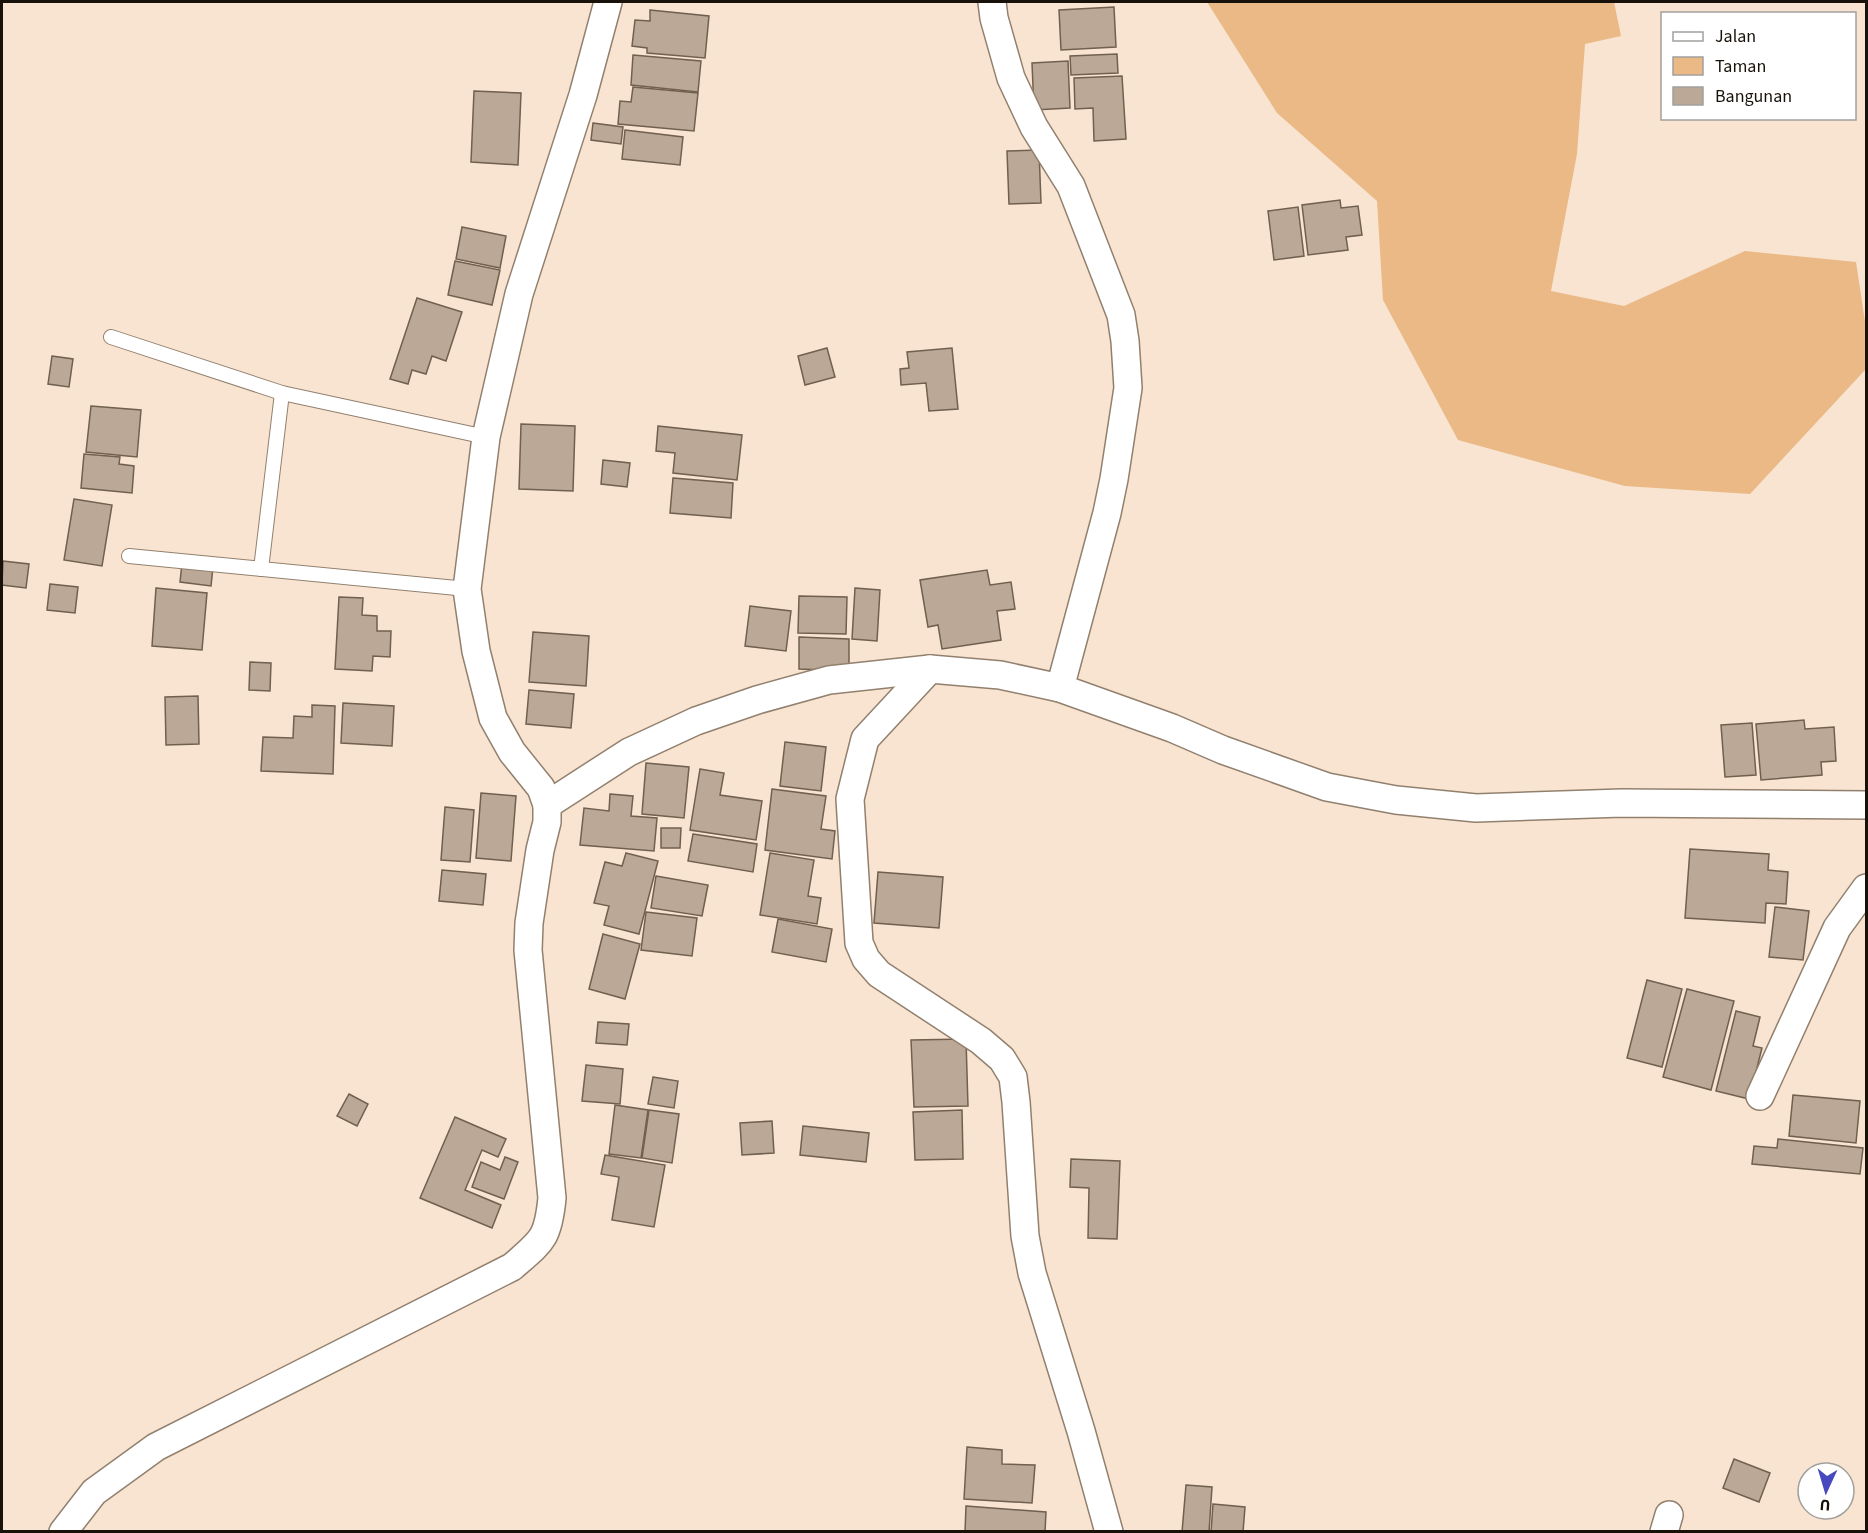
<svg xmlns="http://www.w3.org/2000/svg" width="1868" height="1533" viewBox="0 0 1868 1533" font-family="'Source Sans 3',sans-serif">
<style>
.green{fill:#eab986}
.building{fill:#bba896;stroke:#71604f;stroke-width:1.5}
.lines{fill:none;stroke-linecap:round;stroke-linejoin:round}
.lane-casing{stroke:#92806f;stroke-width:16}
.street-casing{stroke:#92806f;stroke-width:30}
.lane{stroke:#fff;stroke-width:14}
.street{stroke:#fff;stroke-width:27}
</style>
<rect width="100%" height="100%" fill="#f8e4d1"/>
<polygon class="green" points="1207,2 1614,2 1621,36 1585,44 1577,154 1551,291 1624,306 1745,251 1856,262 1866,328 1866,369 1750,494 1625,486 1458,440 1383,300 1377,201 1277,113"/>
<g class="building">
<polygon points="1114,7 1116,47 1061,50 1059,10"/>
<polygon points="650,10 709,16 705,58 647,53 647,48 632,46 635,20 650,21"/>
<polygon points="1117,54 1118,73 1071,75 1070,56"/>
<polygon points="633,55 701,61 698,92 631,85"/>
<polygon points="1068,61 1070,108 1034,110 1032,63"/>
<polygon points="1122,76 1126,139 1094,141 1093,108 1075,109 1074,78"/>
<polygon points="633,87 698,93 694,131 618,124 620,101 631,102"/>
<polygon points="474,91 521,93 518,165 471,162"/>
<polygon points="593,123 623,127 621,144 591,140"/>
<polygon points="625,130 683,137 680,165 622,159"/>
<polygon points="1039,150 1041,203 1009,204 1007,151"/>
<polygon points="1340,200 1341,208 1358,206 1362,235 1346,237 1348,250 1308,255 1302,205"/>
<polygon points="1298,207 1304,256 1274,260 1268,211"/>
<polygon points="462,227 506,236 500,268 456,259"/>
<polygon points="455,261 500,270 492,305 448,295"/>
<polygon points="417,298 462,312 446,361 432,356 426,374 412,370 408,384 390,379"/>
<polygon points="827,348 835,377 805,385 798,356"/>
<polygon points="952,348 958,409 929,411 926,383 901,385 900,369 909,368 907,352"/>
<polygon points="52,356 73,359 69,387 48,384"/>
<polygon points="91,406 141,410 137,457 86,452"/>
<polygon points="521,424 575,426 573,491 519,489"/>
<polygon points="658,426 742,435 737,480 673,473 675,453 656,451"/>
<polygon points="84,454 120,457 119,464 134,466 132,493 81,488"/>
<polygon points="603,460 630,463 627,487 601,484"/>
<polygon points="673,478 733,483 731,518 670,513"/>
<polygon points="74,499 112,505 102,566 64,560"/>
<polygon points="3,561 29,564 26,588 2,585"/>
<polygon points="182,563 213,567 211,586 180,582"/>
<polygon points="987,570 990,585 1011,582 1015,609 997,611 1001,640 942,649 938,625 928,627 920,580"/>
<polygon points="50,584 78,587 75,613 47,610"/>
<polygon points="156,588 207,593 202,650 152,646"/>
<polygon points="855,588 880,590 877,641 852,639"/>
<polygon points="799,596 847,597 846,634 798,633"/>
<polygon points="339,597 363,598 362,615 377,616 377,631 391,631 390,657 373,656 372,671 335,669"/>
<polygon points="750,606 791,611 786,651 745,646"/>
<polygon points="533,632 589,636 586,686 529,682"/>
<polygon points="799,637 849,639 849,671 799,669"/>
<polygon points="250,662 271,663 270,691 249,690"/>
<polygon points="529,690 574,694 571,728 526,724"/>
<polygon points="198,696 199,744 166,745 165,697"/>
<polygon points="343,703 394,706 392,746 341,743"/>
<polygon points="312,705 335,706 333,774 261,771 263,737 293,738 294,716 312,717"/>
<polygon points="1804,720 1805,729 1834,727 1836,761 1821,762 1822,775 1761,780 1756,724"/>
<polygon points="1752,723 1756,775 1725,777 1721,725"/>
<polygon points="785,742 826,747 821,791 780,786"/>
<polygon points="646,763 689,767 684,818 642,814"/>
<polygon points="700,769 724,773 720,795 762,801 756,840 690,830"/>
<polygon points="772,789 826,796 821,829 835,831 832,859 765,850"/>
<polygon points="481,793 516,796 511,861 476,858"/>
<polygon points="610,794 633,796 631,816 657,818 654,851 580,845 584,808 609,811"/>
<polygon points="445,807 474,810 470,862 441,860"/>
<polygon points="661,828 681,828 680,848 661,848"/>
<polygon points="693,834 757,844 753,872 688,861"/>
<polygon points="1690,849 1769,854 1768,870 1788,872 1786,904 1766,903 1765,923 1685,918"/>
<polygon points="626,853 658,861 639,934 604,925 609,906 594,903 605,862 622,866"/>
<polygon points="770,853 814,860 808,896 821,898 817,924 760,915"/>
<polygon points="442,870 486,874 483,905 439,901"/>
<polygon points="878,872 943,877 939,928 874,923"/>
<polygon points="656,876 708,885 702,916 651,908"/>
<polygon points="1775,907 1809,911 1803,960 1769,957"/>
<polygon points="646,912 697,918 692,956 641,950"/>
<polygon points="778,919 832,929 826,962 772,952"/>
<polygon points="603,934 640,944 625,999 589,989"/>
<polygon points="1647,980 1682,989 1662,1067 1627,1058"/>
<polygon points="1687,989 1734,1001 1711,1090 1663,1077"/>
<polygon points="1736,1011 1760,1017 1753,1046 1762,1048 1749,1099 1716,1091"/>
<polygon points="598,1022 629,1024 627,1045 596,1043"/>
<polygon points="966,1039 968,1106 914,1107 911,1040"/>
<polygon points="586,1065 623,1069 620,1104 582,1101"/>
<polygon points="653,1077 678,1081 674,1108 648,1104"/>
<polygon points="349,1094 368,1104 357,1126 337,1116"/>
<polygon points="1793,1095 1860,1101 1856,1143 1789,1136"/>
<polygon points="615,1105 648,1110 641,1158 609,1154"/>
<polygon points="649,1110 679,1114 672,1163 642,1158"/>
<polygon points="962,1110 963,1159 915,1160 913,1112"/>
<polygon points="455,1117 506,1139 498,1157 482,1150 465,1190 501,1205 492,1228 420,1198"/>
<polygon points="772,1121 774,1153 742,1155 740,1123"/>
<polygon points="803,1126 869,1133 866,1162 800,1155"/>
<polygon points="1778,1139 1863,1148 1860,1174 1752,1164 1754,1146 1777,1148"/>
<polygon points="605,1155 665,1165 654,1227 612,1220 619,1177 601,1174"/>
<polygon points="505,1157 518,1162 504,1199 472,1187 481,1162 500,1170"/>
<polygon points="1071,1159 1120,1161 1117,1239 1088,1238 1089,1188 1070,1187"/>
<polygon points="967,1447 1002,1450 1002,1464 1035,1465 1032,1503 964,1499"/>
<polygon points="1734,1459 1770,1473 1759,1502 1723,1488"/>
<polygon points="1186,1485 1212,1487 1209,1532 1182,1532"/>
<polygon points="1213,1504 1245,1507 1243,1532 1211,1532"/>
<polygon points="966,1506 1046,1512 1045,1532 965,1532"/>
</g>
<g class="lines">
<defs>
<g id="lane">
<polyline points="111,337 282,393 486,437"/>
<polyline points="129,556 467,589"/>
<polyline points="261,569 282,393"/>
</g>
<g id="street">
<polyline points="992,2 994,18 1011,78 1034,127 1071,186 1121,315 1125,341 1128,388 1114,479 1107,513 1060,688"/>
<polyline points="930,669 865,739 850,799 859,943 866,959 879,974 981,1041 1002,1059 1013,1077 1016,1102 1025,1236 1032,1273 1081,1431 1109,1532"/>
<polyline points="547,805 629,752 696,721 757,700 829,680 930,669 1000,675 1060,688 1172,728 1223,750 1327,787 1396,800 1476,808 1622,803 1866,805"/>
<polyline points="1760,1096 1837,928 1866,888"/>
<path d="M63 1532 94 1492 156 1447 512 1267C542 1241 548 1239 552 1198L528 950 529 923 540 850 547 822V805L541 788 512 752 493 718 476 651 467 589 486 437 519 294 583 95 608 2"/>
<polyline points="1664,1532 1669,1515"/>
</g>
</defs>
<use href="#lane" class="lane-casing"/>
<use href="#street" class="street-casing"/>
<use href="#lane" class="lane"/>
<use href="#street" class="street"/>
</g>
<rect width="1868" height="1533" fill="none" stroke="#17110a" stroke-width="6"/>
<rect x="1661" y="12" width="195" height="108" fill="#ffffff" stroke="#a2a09d" stroke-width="1.5"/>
<rect x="1673" y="32" width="30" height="9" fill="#ffffff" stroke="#a2a09d" stroke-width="1.5"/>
<text x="1715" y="42" font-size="18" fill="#17110a">Jalan</text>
<rect x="1673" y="57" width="30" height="18" fill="#eab986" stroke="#a2a09d" stroke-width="1.5"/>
<text x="1715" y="72" font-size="18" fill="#17110a">Taman</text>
<rect x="1673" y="87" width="30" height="18" fill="#bba896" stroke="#a2a09d" stroke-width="1.5"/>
<text x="1715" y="102" font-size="18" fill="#17110a">Bangunan</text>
<g transform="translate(1826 1491) rotate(184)"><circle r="28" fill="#ffffff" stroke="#a2a09d" stroke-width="1.5"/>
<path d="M0-4.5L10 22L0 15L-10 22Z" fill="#4849be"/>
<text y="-9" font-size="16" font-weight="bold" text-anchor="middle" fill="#17110a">U</text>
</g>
</svg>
